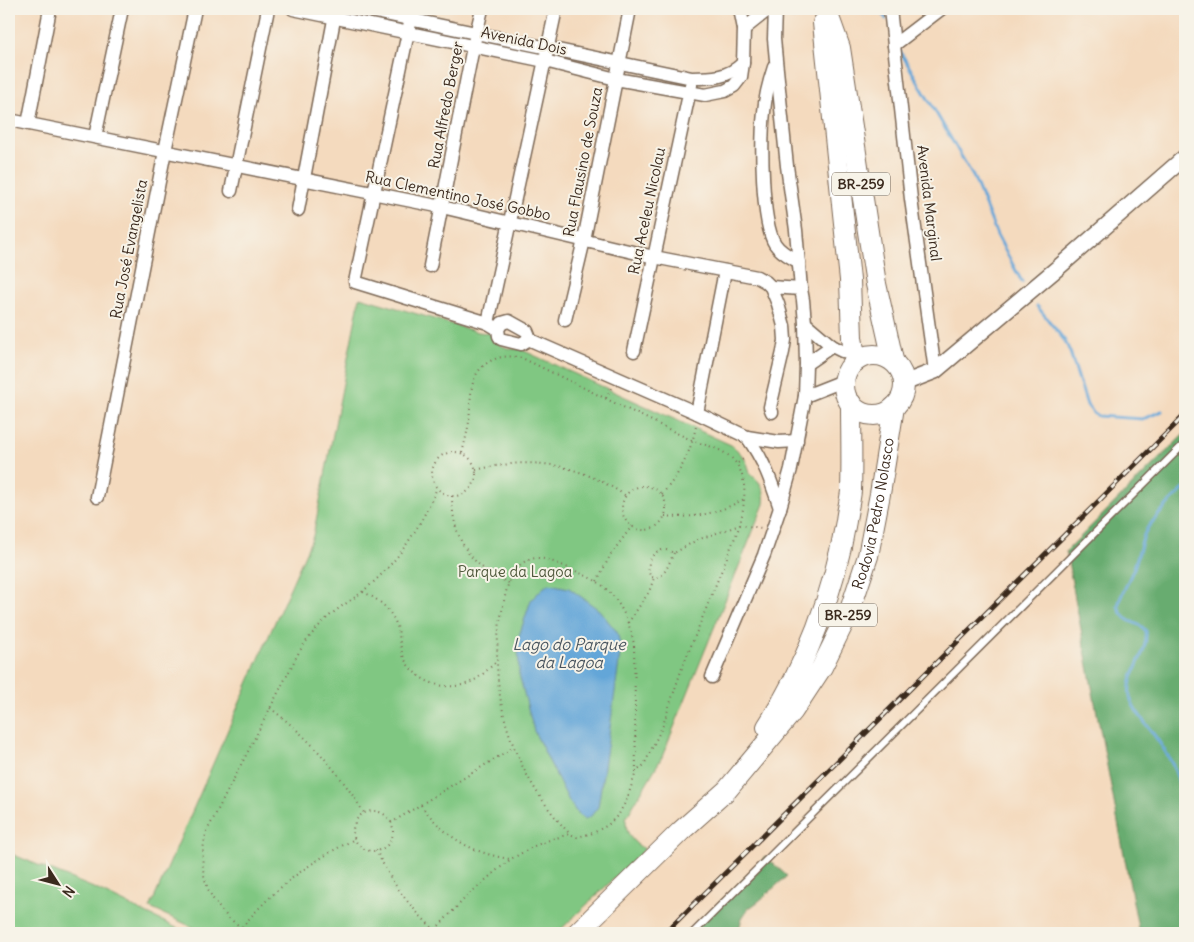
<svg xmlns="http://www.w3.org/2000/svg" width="1194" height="942" viewBox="0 0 1194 942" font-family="Delius,sans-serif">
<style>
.green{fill:#80c782;stroke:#5e7850}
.forest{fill:#68ac70;stroke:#526b47}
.water{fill:#63a6d8;stroke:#4f687b}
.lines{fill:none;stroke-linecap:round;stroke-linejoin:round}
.stream{stroke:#63a6d8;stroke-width:3}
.service-casing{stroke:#7c6856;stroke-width:9}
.minor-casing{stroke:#7c6856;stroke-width:15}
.tertiary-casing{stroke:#7c6856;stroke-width:18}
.trunk-casing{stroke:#7c6856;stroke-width:22}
.path{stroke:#7c6856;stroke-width:2;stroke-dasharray:1 4;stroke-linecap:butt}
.service{stroke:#fff;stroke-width:6}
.minor{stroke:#fff;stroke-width:12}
.tertiary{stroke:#fff;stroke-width:15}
.trunk{stroke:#fff;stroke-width:20}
.rail-casing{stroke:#3b2a1e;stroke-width:5}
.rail{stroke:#f7f3e8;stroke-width:3;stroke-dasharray:9;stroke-linecap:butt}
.labels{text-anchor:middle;stroke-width:4;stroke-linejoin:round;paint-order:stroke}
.shield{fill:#f7f3e8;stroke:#73665b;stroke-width:1}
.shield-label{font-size:14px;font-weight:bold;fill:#3b2a1e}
.street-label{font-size:15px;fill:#3b2a1e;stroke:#f7f3e8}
.park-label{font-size:15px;fill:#50593c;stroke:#f7f3e8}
.water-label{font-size:16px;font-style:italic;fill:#49555f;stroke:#f7f3e8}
</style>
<rect width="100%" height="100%" fill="#f7f3e8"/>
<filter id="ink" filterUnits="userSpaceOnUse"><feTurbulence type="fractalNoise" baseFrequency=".02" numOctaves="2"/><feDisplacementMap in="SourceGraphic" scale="10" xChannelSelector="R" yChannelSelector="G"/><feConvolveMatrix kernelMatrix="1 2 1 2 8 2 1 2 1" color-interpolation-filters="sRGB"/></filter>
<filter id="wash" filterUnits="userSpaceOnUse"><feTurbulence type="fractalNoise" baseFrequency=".0096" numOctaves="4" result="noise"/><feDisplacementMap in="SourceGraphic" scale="20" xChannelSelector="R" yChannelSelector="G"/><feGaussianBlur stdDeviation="1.12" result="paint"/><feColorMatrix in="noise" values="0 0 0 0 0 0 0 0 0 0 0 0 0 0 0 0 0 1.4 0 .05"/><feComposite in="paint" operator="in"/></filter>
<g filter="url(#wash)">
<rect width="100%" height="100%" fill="#f4dabe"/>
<g class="green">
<path d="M360 297 478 332 489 333C496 345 507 350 520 349L731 445C742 453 748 461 750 474 761 481 766 491 764 504L662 757 626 818C625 833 632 843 645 849L557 933H206L150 908 278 615 313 536Z"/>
<polygon points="9,853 96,889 187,933 9,933"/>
</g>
<g class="forest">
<polygon points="1185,433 1185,933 1139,933 1066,551"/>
<polygon points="766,857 787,876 759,901 748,909 742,918 738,933 690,933"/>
</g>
<polygon class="water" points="549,584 569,588 599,610 617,632 621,647 611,721 598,807 591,816 585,819 577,813 569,801 534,731 519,674 518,639 531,600 543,588"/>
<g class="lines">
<g class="stream">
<polyline points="836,10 843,9 879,12 883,14 886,19"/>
<polyline points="793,18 804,16"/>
<polyline points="900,51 974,178 997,235 1022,282"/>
<polyline points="1037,306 1065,341 1070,352 1087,405 1094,414 1098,416 1143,419 1162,411"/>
<path d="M1185 488 1167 505 1148 527 1144 535 1134 568 1120 599 1118 606 1121 613 1128 620 1141 626 1146 631C1148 656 1126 674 1130 697 1132 706 1138 713 1143 720 1152 732 1162 745 1169 758 1179 776 1182 793 1185 813"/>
</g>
</g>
</g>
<g filter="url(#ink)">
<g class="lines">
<defs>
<polyline id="service" points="693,933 1185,443"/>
<g id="minor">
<polyline points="293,9 545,61 616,79 705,95 725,91 734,86 741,77 743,63 744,29 740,9"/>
<path d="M361 9 692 78C712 78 728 78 743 63"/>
<polyline points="413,9 355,282 488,323 498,329"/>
<polyline points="890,9 911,199 935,371"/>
<polyline points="744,29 769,9"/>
<polyline points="894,45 941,9"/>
<path d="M774 67C769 82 765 97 764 112 761 139 761 222 775 244 781 253 791 257 799 262"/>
<polyline points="9,120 442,207 654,257 757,277 766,282 771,287 778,304 784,326 785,340 783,352 770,407 772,412"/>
<polyline points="28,124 50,9"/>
<polyline points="95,137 122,9"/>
<polyline points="231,191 268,9"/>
<polyline points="298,210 336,9"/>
<polyline points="430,266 473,47 482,9"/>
<polyline points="771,287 801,289"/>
<polyline points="565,320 584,240 630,9"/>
<polygon points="509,321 527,331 529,336 526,341 521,344 501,339 499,336 498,329 502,323"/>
<polyline points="488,323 556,9"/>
<polyline points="805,323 832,346 842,351 854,352"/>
<polyline points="528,339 697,413 747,437 779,442 797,441"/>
<polyline points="634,351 691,85"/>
<polyline points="806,364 832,346"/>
<polyline points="805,396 843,381"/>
<polyline points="697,413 725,271"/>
<path d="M747 437C764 460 771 481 780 508"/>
<polyline points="97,497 165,151 195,9"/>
<polyline points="712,677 764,555 780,508 791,469 805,396 806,364 805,323 803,300 801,289 796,230 787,166 776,60 774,39 775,9"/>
</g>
<polyline id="tertiary" points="904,383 935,371 1060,266 1185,157"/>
<g id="trunk">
<polyline points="826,9 840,48 876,284 893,360"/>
<polyline points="823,23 850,280 852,338 856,361"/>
<circle cx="874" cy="385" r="30"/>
<path d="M767 727C806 666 834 593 846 521 847 511 850 501 851 491 852 462 851 432 851 403"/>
<path id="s1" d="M577 933 681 831 727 790 793 711 822 667 850 610 868 556 880 494 894 407"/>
</g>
</defs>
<use href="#service" class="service-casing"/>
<use href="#minor" class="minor-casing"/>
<use href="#tertiary" class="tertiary-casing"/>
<use href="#trunk" class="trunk-casing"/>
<g class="path">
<polyline points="606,398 611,388"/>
<circle cx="454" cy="474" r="22"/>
<path d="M462 453C465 442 467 433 469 422 470 411 470 399 472 387 476 363 499 352 522 358 578 385 633 412 689 439 705 446 725 448 736 463 749 481 744 505 740 525L682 668 663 725 644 765 636 772"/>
<polyline points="738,463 746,457"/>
<path d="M476 470C533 456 577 463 626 496"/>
<circle cx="644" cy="508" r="22"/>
<path d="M662 494C680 474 691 452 696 426"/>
<path d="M452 496C452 538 470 567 509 583"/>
<path d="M665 516C694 519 719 513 744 499"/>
<path d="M674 553 666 570 662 575 657 578 651 577C645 568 650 552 662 550 666 549 671 552 674 553L697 540 740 525 762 528"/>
<polyline points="597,581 611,554 632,526"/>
<path d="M363 592C381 600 395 613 399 634 400 643 401 652 405 660 418 684 449 693 473 681 482 676 489 668 497 661"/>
<polyline points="628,623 649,592 654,578"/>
<path d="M270 708C309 737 339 772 364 813"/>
<path d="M421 805C445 837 471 853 510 859"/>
<circle cx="373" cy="831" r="20"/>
<polyline points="391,823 514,747"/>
<path d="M376 850C391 882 409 907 435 930"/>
<path d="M242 927C275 888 309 862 355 839"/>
<path d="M250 933C242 927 232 922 225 914 202 891 198 861 207 831L299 652C310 635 322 621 338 609 346 603 355 598 363 591 397 564 420 528 437 488"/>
<path d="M432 933 467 896 496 871 511 859 534 846 552 839 570 834 577 837 593 833 608 825 619 814 627 799 636 772 634 644C630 626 624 610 613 596 608 591 602 584 596 581 585 575 547 557 536 558 530 559 524 561 519 566 508 575 505 597 502 611 485 693 513 774 570 834"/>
</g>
<use href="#service" class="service"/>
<use href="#minor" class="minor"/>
<use href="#tertiary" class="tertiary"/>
<use href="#trunk" class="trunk"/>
<defs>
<polyline id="rail" points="665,933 1185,415"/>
</defs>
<use href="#rail" class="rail-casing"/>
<use href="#rail" class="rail"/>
</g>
</g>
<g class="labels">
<g class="shield">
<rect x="832" y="172.5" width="58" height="23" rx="4"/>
<rect x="819" y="603.5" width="58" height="23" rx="4"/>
</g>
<g class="shield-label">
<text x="861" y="189">BR-259</text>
<text x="848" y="620">BR-259</text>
</g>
<g class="street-label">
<text transform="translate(524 41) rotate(12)" y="5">Avenida Dois</text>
<text transform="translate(446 105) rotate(-79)" y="5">Rua Alfredo Berger</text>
<text transform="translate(583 162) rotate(-79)" y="5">Rua Flausino de Souza</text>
<text transform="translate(458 196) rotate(12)" y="5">Rua Clementino José Gobbo</text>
<text transform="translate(929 203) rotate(83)" y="5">Avenida Marginal</text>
<text transform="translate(647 211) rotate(-78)" y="5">Rua Aceleu Nicolau</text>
<text transform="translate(129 249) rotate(-79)" y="5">Rua José Evangelista</text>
<text dy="5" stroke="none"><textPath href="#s1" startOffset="526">Rodovia Pedro Nolasco</textPath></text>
</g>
<g class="park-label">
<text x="515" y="577">Parque da Lagoa</text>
</g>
<g class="water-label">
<text x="569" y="650">Lago do Parque<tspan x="569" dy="18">da Lagoa</tspan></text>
</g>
</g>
<rect width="1194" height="942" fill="none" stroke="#f7f3e8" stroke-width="30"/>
<g transform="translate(58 884) rotate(126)" stroke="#f7f3e8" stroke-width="4" paint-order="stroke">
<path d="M0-4L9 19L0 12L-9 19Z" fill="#3b2a1e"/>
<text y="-8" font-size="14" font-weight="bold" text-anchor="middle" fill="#3b2a1e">N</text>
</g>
</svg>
